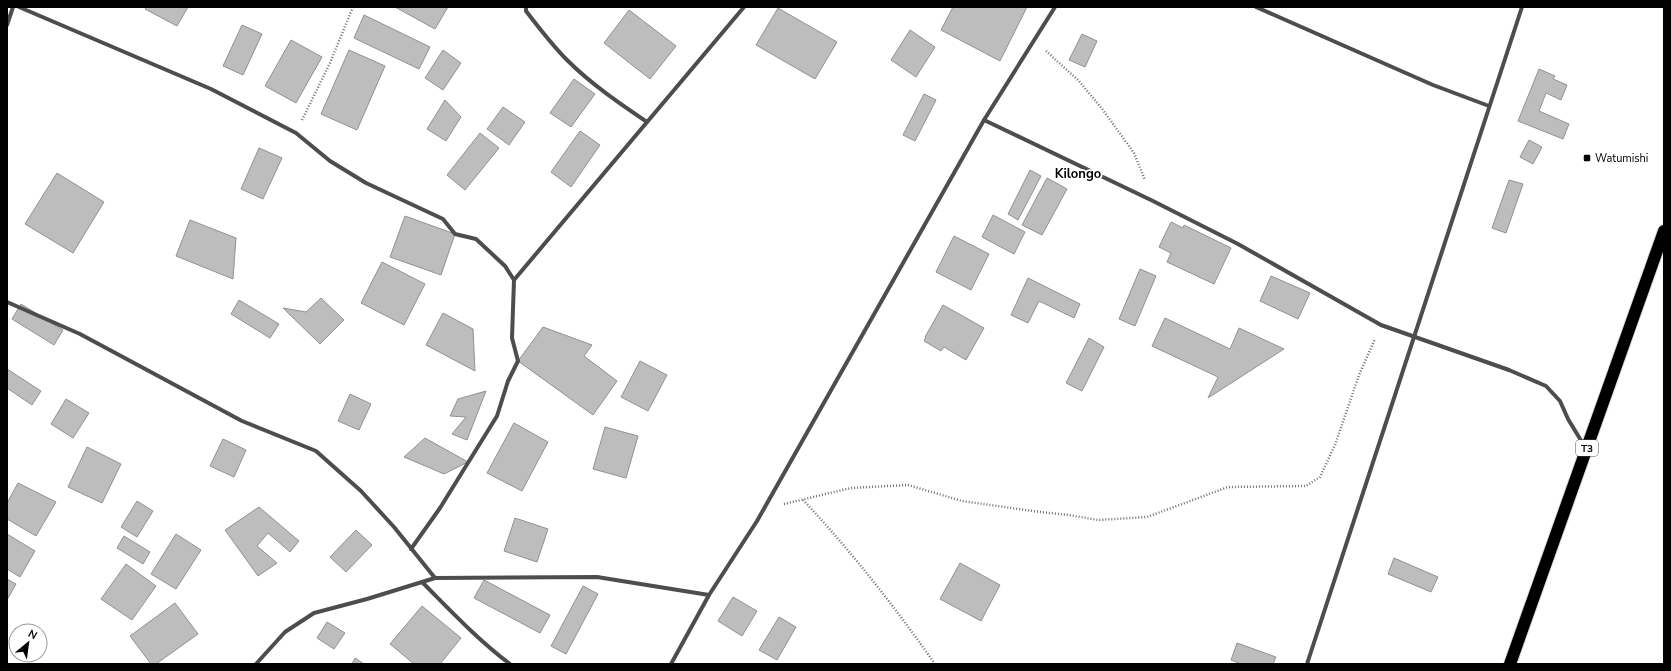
<svg xmlns="http://www.w3.org/2000/svg" width="1671" height="671" viewBox="0 0 1671 671" font-family="'Nunito Sans',sans-serif">
<style>
.building{fill:#bdbdbd;stroke:#919191}
.lines{fill:none;stroke-linecap:round;stroke-linejoin:round}
.highway-casing{stroke:#dbdbdb;stroke-width:14}
.path{stroke:#6f6f6f;stroke-width:2.5;stroke-dasharray:1 2;stroke-linecap:butt}
.street{stroke:#4d4d4d;stroke-width:4}
.highway{stroke:#000;stroke-width:12}
.poi-dot{fill:#000;stroke:#fff;stroke-width:1.5}
.labels{text-anchor:middle;stroke-width:3.5;stroke-linejoin:round;paint-order:stroke}
.shield{fill:#fff;stroke:#4c4c4c;stroke-width:1}
.shield-label{font-size:10px;font-weight:bold;fill:#000}
.poi-label{font-size:11px;fill:#000;stroke:#fff;text-anchor:start}
.quarter-label{font-size:13px;font-weight:bold;fill:#000;stroke:#fff}
</style>
<rect width="100%" height="100%" fill="#fff"/>
<g class="building">
<polygon points="147,7 188,7 177,26 145,9"/>
<polygon points="395,7 448,7 435,29"/>
<polygon points="953,7 1027,7 1000,61 941,30"/>
<polygon points="778,8 837,42 815,79 756,45"/>
<polygon points="629,10 676,46 650,79 604,43"/>
<polygon points="364,15 430,47 419,69 354,38"/>
<polygon points="242,25 262,34 243,75 223,66"/>
<polygon points="910,30 935,47 916,77 891,60"/>
<polygon points="1082,34 1097,41 1085,67 1069,60"/>
<polygon points="291,40 322,57 296,103 265,86"/>
<polygon points="349,50 385,66 357,130 321,114"/>
<polygon points="443,50 461,63 443,90 425,78"/>
<polygon points="1539,69 1555,76 1553,79 1567,85 1561,100 1546,93 1539,111 1569,124 1563,139 1518,121"/>
<polygon points="574,79 595,94 571,127 550,113"/>
<polygon points="924,94 936,100 915,141 903,135"/>
<polygon points="445,100 461,117 446,141 427,129"/>
<polygon points="503,107 525,122 509,145 487,129"/>
<polygon points="580,131 600,145 571,187 551,172"/>
<polygon points="480,133 499,148 465,190 447,175"/>
<polygon points="1529,140 1542,147 1533,164 1520,157"/>
<polygon points="259,148 282,158 263,199 241,189"/>
<polygon points="1030,170 1041,176 1018,220 1008,214"/>
<polygon points="57,173 104,202 73,253 25,224"/>
<polygon points="1047,178 1067,189 1042,235 1022,225"/>
<polygon points="1509,180 1523,184 1506,233 1492,228"/>
<polygon points="993,215 1025,232 1014,254 982,237"/>
<polygon points="405,216 455,234 441,275 390,257"/>
<polygon points="190,220 236,238 233,279 176,256"/>
<polygon points="1171,222 1183,228 1184,225 1231,248 1214,284 1167,262 1171,253 1159,247"/>
<polygon points="954,236 989,254 971,290 936,272"/>
<polygon points="382,262 425,284 404,325 361,303"/>
<polygon points="1140,269 1156,276 1135,326 1119,319"/>
<polygon points="1271,276 1310,293 1298,319 1260,301"/>
<polygon points="1028,278 1080,304 1074,318 1039,301 1028,323 1011,315"/>
<polygon points="321,298 344,320 320,344 283,308 306,312"/>
<polygon points="239,300 279,324 270,338 231,314"/>
<polygon points="21,304 63,330 54,345 12,319"/>
<polygon points="943,305 984,328 966,360 944,347 941,351 924,341 926,337 925,337"/>
<polygon points="443,313 473,329 475,371 426,345"/>
<polygon points="1165,318 1230,349 1239,328 1284,349 1208,398 1218,377 1152,346"/>
<polygon points="543,327 592,345 584,356 617,381 593,415 518,361"/>
<polygon points="1089,338 1104,347 1082,391 1066,383"/>
<polygon points="640,361 667,375 648,411 621,397"/>
<polygon points="7,369 41,391 32,405 7,388"/>
<polygon points="486,391 467,440 452,434 466,417 450,416 458,399"/>
<polygon points="350,394 371,404 359,430 338,421"/>
<polygon points="66,399 89,413 73,438 51,424"/>
<polygon points="514,423 548,442 522,491 487,473"/>
<polygon points="605,427 638,436 626,478 593,469"/>
<polygon points="425,438 468,462 444,474 404,457"/>
<polygon points="223,439 246,450 234,477 210,466"/>
<polygon points="87,447 121,464 102,503 68,487"/>
<polygon points="18,483 56,502 36,536 7,519 7,503"/>
<polygon points="137,501 153,511 137,537 121,527"/>
<polygon points="259,507 299,541 290,552 268,533 257,546 277,563 258,576 225,530"/>
<polygon points="515,518 548,529 537,562 504,551"/>
<polygon points="356,530 372,545 346,572 330,557"/>
<polygon points="7,534 35,551 20,577 7,569"/>
<polygon points="176,534 201,550 176,589 151,574"/>
<polygon points="124,536 150,552 143,564 117,548"/>
<polygon points="1394,558 1438,577 1431,592 1388,574"/>
<polygon points="960,563 1000,585 981,621 940,599"/>
<polygon points="126,564 156,586 132,620 101,599"/>
<polygon points="7,579 16,584 7,600"/>
<polygon points="484,580 550,615 540,633 474,598"/>
<polygon points="583,586 598,594 566,654 551,646"/>
<polygon points="733,597 757,611 742,636 718,621"/>
<polygon points="175,603 198,634 156,664 151,664 130,636"/>
<polygon points="422,606 461,638 440,664 414,664 390,644"/>
<polygon points="779,617 796,627 777,660 759,650"/>
<polygon points="327,622 345,633 334,649 317,638"/>
<polygon points="1237,643 1276,657 1273,664 1241,664 1231,660"/>
<polygon points="355,658 364,664 352,664"/>
</g>
<g class="lines">
<defs>
<polyline id="highway" points="1510,664 1664,231"/>
</defs>
<use href="#highway" class="highway-casing"/>
<g class="path">
<polyline points="1046,51 1079,81 1103,110 1134,153 1145,180"/>
<polyline points="302,120 330,63 353,7"/>
<path d="M803 500C852 552 894 606 935 664"/>
<polyline points="784,504 851,488 908,485 962,501 1040,512 1069,515 1098,520 1147,517 1228,487 1306,486 1320,477 1335,445 1359,375 1375,339"/>
</g>
<g class="street">
<polyline points="19,7 211,89 296,133 330,161 366,183 443,219 455,234 476,239 505,266 514,280 512,338 518,361 508,381 497,416 440,508 411,549"/>
<path d="M526 7V11C539 28 552 45 567 60 591 84 619 103 647 122"/>
<polyline points="1256,7 1433,85 1489,106"/>
<polyline points="7,25 13,7"/>
<polyline points="984,120 1153,201 1238,244 1381,325 1509,370 1546,386 1560,401 1568,419 1585,447"/>
<polyline points="514,280 744,7"/>
<polyline points="7,302 80,334 242,421 316,451 361,491 394,527 435,578"/>
<path d="M422 582C450 610 478 640 510 664"/>
<polyline points="256,664 285,632 314,613 367,599 435,578 597,577 709,595"/>
<polyline points="671,664 709,595 757,521 984,120 1055,7"/>
<polyline points="1307,664 1522,7"/>
</g>
<use href="#highway" class="highway"/>
</g>
<rect class="poi-dot" x="1583" y="154" width="8" height="8" rx="2"/>
<g class="labels">
<rect class="shield" x="1576" y="440" width="22" height="16" rx="3"/>
<g class="shield-label">
<text x="1587" y="452">T3</text>
</g>
<g class="poi-label">
<text x="1595" y="162">Watumishi</text>
</g>
<g class="quarter-label">
<text x="1078" y="178">Kilongo</text>
</g>
</g>
<rect width="1671" height="671" fill="none" stroke="#000000" stroke-width="16"/>
<g transform="translate(28 643) rotate(29)"><circle r="19" fill="#ffffff" stroke="#999999"/>
<path d="M0-3L7 15L0 10L-7 15Z" fill="#000000"/>
<text y="-6" font-size="11" font-weight="bold" text-anchor="middle" fill="#000000">N</text>
</g>
</svg>
